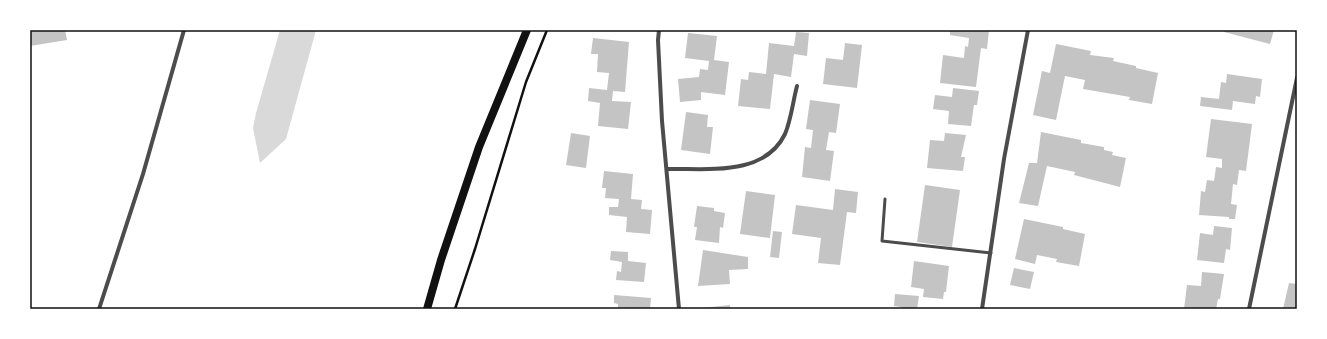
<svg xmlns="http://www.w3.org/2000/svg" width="1327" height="339" viewBox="0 0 1327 339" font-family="Arial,sans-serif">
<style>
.water{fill:#d9d9d9}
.building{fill:#c4c4c4}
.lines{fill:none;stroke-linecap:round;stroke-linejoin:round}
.path{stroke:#111;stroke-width:2.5}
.service{stroke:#4c4c4c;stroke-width:3}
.minor{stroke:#4c4c4c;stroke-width:4}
.secondary{stroke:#111;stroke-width:8}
.neatline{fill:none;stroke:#111;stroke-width:1.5}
</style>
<rect width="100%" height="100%" fill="#fff"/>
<polygon class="water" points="280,30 316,30 286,139 260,163 253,128 256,113"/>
<g class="building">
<polygon points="30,30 65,30 67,40 30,46"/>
<polygon points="950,30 989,30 987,49 981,48 976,87 940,83 943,55 964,58 965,46 968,47 969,38 950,35"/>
<polygon points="1225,30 1274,30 1270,44 1224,32"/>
<polygon points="796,32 809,33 807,56 794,54 791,77 774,74 770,109 738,106 741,79 748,80 749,72 766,74 769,43 794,46"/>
<polygon points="688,33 717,36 714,60 729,62 725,95 701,92 701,100 680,102 678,79 699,77 700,69 708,70 709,61 685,58"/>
<polygon points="593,38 629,42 625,92 613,91 612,101 631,102 628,129 598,126 600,103 588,101 589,88 607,90 609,73 597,72 598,54 591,54"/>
<polygon points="845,43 862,45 857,88 823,84 826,58 843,60"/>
<polygon points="1056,44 1091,51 1090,55 1114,58 1113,61 1136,66 1136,68 1158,73 1152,104 1129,100 1130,97 1083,89 1085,80 1065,76 1056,120 1033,115 1042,71 1050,73"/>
<polygon points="1227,74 1262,79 1260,97 1256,96 1255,104 1233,101 1232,110 1200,106 1201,97 1219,99 1221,82 1226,83"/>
<polygon points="953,88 979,91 977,105 974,105 971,126 948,124 949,111 933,109 935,95 952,97"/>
<polygon points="810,100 840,104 836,133 829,132 826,150 834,151 830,181 802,177 805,147 811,148 813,130 806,129"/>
<polygon points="686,112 708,115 707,127 713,127 710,154 681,150"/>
<polygon points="1211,119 1252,124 1246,171 1239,170 1237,185 1233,184 1231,204 1237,205 1235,219 1229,219 1229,217 1199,215 1201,191 1205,192 1207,180 1214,181 1216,167 1222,168 1222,159 1206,157"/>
<polygon points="1041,132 1081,140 1081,143 1104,147 1104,150 1113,152 1112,155 1126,158 1120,187 1074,175 1075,172 1047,166 1038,206 1019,203 1029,163 1037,163"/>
<polygon points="571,133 590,136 586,168 566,165"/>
<polygon points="945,133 966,135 961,157 965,157 963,171 927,168 930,140 944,141"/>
<polygon points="604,171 633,174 631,199 642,200 641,209 652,210 650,234 626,232 627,217 609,215 609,207 618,207 619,199 605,198 606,188 602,188"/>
<polygon points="925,185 960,190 952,247 917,242"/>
<polygon points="835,189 858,192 856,213 847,212 840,265 818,263 821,238 792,234 796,205 833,210"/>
<polygon points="746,191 775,195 770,238 740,234"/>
<polygon points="697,206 714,208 714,211 725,213 723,228 720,227 719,243 695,240 697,227 694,227"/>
<polygon points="1024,219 1063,227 1063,229 1085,234 1079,266 1056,262 1057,259 1037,255 1035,264 1015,259"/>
<polygon points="1214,226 1232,228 1230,250 1226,249 1224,263 1197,260 1200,233 1213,235"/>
<polygon points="773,231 782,232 779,258 770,257"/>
<polygon points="703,250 748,257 748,269 729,270 730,284 698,286"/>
<polygon points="611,251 628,252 628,261 646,263 644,282 616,280 617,271 621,272 622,262 610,260"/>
<polygon points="914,261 949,266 946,292 944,292 943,299 923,297 924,289 911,287"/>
<polygon points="1014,268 1034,272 1030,289 1010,285"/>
<polygon points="1202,272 1224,274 1220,299 1218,299 1216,309 1184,309 1187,285 1201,286"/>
<polygon points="1289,283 1297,284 1297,309 1283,309"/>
<polygon points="895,294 919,296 917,309 901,309 901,307 894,306"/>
<polygon points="614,295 651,298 650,309 618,309 618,304 614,303"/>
<polygon points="730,305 730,309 702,309 702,308"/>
</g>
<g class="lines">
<polyline class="path" points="455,309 475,249 526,82 547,30"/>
<polyline class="service" points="885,199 882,241 991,253"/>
<g class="minor">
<polyline points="659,30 658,40 662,121 679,309"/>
<path d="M667 169C707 168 764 177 785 134 791 120 793 101 797 86"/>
<polyline points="99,309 143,174 184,30"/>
<polyline points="982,309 1004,159 1028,30"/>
<polyline points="1249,309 1297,78"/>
</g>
<polyline class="secondary" points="427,309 441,260 479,147 527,30"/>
</g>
<rect width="1327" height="339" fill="none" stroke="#ffffff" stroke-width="62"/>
<rect x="31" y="31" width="1265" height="277" class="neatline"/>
</svg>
